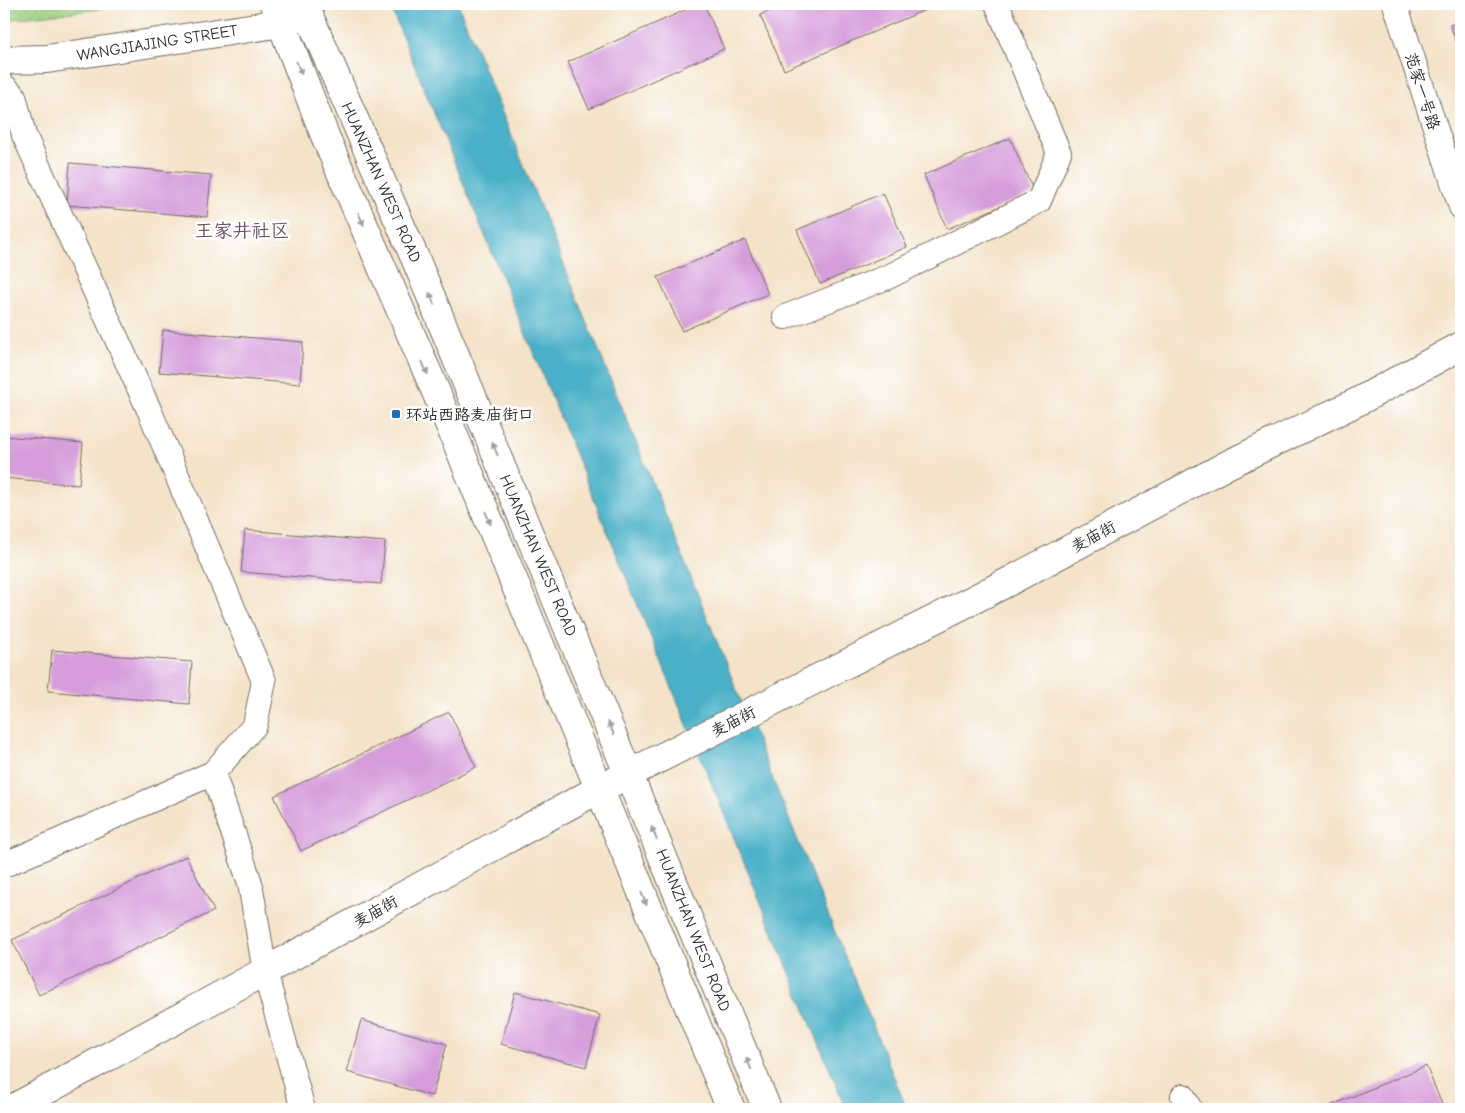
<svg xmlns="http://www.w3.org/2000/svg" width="1465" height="1113" viewBox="0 0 1465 1113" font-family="'Comic Neue','LXGW WenKai TC',sans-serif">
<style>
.grass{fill:url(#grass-dots);stroke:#647d55}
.water{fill:#48b0c7;stroke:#3a6e79}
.building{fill:#d69ddb}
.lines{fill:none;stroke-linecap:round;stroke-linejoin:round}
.minor-casing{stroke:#716b62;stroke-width:26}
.tertiary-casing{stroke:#716b62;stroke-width:30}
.secondary-casing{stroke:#716b62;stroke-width:30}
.minor{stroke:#fff;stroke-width:24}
.tertiary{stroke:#fff;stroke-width:28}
.secondary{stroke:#fff;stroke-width:28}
.oneway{fill:#a0a0a0}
.poi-dot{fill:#1f6fb2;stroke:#fff;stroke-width:2}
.labels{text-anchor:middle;stroke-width:5;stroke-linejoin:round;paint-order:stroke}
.street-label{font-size:16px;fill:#2b2b2b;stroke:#fff}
.poi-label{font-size:16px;fill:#2b2b2b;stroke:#fff;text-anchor:start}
.quarter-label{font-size:19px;fill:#675369;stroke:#fff}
</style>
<defs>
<pattern id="grass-dots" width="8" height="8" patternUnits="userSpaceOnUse" patternTransform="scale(1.25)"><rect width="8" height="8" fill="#9dcf7f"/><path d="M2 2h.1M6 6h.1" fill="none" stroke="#87b26e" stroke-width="1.8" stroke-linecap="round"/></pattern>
</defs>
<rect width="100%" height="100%" fill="#fff"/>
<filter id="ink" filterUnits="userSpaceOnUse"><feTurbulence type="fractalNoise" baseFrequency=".02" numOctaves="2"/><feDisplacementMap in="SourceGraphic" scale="10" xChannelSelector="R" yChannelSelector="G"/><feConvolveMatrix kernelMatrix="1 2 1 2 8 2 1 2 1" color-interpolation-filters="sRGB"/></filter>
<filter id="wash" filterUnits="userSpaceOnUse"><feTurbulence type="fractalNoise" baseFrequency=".0096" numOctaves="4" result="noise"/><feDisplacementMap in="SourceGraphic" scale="20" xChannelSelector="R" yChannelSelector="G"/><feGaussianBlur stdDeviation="1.12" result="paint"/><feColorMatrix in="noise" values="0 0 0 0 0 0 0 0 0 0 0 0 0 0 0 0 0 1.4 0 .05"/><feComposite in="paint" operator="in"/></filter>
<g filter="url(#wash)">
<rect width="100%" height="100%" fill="#f4e3c9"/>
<polygon class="grass" points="4,4 97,4 99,9 4,20"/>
<polygon class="water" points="389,4 458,4 907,1109 846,1109"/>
<g id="blocks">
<g class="building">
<polygon points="699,4 704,4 724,49 589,109 568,62"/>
<polygon points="787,4 939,4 784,70 760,15"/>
<polygon points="1461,21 1461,56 1450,25"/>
<polygon points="1010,138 1034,192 947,229 924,175"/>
<polygon points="70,163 211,175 207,217 67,205"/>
<polygon points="883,193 907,247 820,284 797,230"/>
<polygon points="745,240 768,294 682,331 658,277"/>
<polygon points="163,330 303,342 300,384 159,372"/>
<polygon points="4,436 83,443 79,485 4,478"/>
<polygon points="245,530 385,542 381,584 241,572"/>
<polygon points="52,650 192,662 189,704 48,691"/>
<polygon points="449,712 476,767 301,851 274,796"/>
<polygon points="186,856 214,911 39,995 12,940"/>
<polygon points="515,992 600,1015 586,1067 501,1044"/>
<polygon points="361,1020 447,1044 432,1096 347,1072"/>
<polygon points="1426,1066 1444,1109 1322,1109"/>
</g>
</g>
</g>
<g filter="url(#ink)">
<use href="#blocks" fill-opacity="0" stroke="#716b62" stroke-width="1"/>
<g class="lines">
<defs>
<g id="minor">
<polyline points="1395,4 1461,207"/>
<polyline points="4,86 14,96 24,135 150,412 264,681 255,725 213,773 4,865"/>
<polyline points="785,317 890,276 1039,201 1059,153 997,4"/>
<polyline points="213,773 250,883 265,972 303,1109"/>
<polyline points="1183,1096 1190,1109"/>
</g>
<g id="tertiary">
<polyline points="4,60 47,59 282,23 309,15"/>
<polyline points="12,1109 599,789 1008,582 1227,465 1359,401 1461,346"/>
</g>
<g id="secondary">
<polyline points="274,4 325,136 436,392 731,1109"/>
<polyline points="304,4 415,258 767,1109"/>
</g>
</defs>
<use href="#minor" class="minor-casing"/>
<use href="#tertiary" class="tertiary-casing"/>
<use href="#secondary" class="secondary-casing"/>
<use href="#minor" class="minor"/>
<use href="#tertiary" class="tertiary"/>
<use href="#secondary" class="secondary"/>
</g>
<defs><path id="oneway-solid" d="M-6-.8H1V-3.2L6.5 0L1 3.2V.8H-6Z" transform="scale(1.25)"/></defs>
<g class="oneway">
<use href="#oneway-solid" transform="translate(299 68) rotate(69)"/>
<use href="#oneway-solid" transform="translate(361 219) rotate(67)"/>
<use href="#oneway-solid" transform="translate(432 299) rotate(-113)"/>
<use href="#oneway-solid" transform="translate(425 368) rotate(67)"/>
<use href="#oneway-solid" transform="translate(495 449) rotate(-113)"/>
<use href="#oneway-solid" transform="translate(488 518) rotate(68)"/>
<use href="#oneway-solid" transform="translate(611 728) rotate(-113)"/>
<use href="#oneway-solid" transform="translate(654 833) rotate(-112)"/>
<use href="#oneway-solid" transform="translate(644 899) rotate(68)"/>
<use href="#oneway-solid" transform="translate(749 1064) rotate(-112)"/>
</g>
</g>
<rect class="poi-dot" x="391" y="409" width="10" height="10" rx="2.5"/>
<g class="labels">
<g class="street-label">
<text transform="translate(157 42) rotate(-9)" y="6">WANGJIAJING STREET</text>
<text transform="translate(1423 91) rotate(72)" y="6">范家一号路</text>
<text transform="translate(382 182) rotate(66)" y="6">HUANZHAN WEST ROAD</text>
<text transform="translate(1093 536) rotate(-28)" y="6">麦庙街</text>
<text transform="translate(539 555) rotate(67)" y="6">HUANZHAN WEST ROAD</text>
<text transform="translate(733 721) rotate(-27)" y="6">麦庙街</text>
<text transform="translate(375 911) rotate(-29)" y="6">麦庙街</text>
<text transform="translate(694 930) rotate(68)" y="6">HUANZHAN WEST ROAD</text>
</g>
<g class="poi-label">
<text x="406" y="420">环站西路麦庙街口</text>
</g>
<g class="quarter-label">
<text x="242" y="237">王家井社区</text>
</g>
</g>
<rect width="1465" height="1113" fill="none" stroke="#fff" stroke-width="20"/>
</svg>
